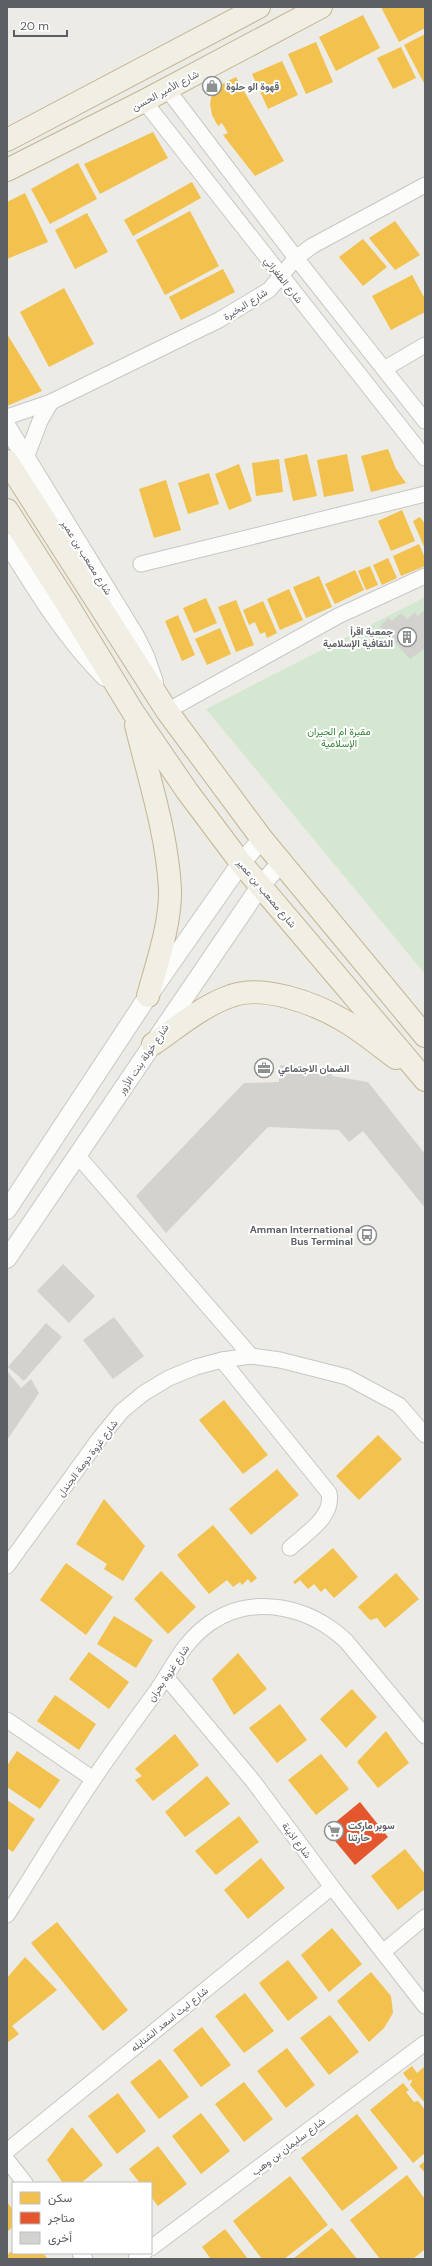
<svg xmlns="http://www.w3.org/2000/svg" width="432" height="2266" viewBox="0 0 432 2266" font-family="'DM Sans',Vazirmatn,sans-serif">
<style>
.green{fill:#d4e8d1}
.homes{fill:#f2c14e}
.shops{fill:#e4572e}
.building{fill:#d3d2cf}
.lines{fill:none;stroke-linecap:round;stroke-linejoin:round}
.minor-casing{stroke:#c7c7c7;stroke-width:17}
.tertiary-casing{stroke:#c7c7c7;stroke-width:20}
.trunk-casing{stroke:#c4b593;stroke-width:24}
.minor{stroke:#fcfcfb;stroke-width:15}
.tertiary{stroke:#fcfcfb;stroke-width:18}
.trunk{stroke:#f1eee4;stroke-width:22}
.labels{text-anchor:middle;stroke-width:4;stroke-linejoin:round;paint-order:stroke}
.poi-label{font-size:10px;font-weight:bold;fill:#5c6064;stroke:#fff;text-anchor:start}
.street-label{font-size:10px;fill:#5c6064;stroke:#fff}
.park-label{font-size:10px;fill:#348338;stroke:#fff}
</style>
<rect width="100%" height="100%" fill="#ecebe6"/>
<polygon class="green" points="425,597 425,974 206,709"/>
<g class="homes">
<polygon points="381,7 425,7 425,28 399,42"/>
<polygon points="363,15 380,48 336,71 319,37"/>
<polygon points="425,34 425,85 404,45"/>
<polygon points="316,42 333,82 306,94 288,54"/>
<polygon points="401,47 416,78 393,89 377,58"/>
<polygon points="282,61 298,95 268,109 252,74"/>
<polygon points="236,77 284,161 255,176 223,135 228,133 222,123 218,126 212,115 210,104 212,94 218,86"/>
<polygon points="153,132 168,158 100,194 84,164"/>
<polygon points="78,163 97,199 50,224 31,189"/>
<polygon points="192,182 201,198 133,236 124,220"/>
<polygon points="25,193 48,242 7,259 7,202"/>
<polygon points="190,211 219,266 165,295 136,240"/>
<polygon points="87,213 108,252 75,269 55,230"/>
<polygon points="395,221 420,255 395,270 369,238"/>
<polygon points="363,239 387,267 363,286 339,257"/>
<polygon points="223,269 235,292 181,320 169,297"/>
<polygon points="412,275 425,299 425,312 391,330 372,296"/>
<polygon points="64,288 94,344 49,367 20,312"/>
<polygon points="7,334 42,391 7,406"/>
<polygon points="388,449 396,469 406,483 371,492 361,456"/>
<polygon points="307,454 317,496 293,501 284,459"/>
<polygon points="347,454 354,491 324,497 317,460"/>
<polygon points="279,459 283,492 256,496 252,463"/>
<polygon points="239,464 252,501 229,510 215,474"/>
<polygon points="209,473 219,504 188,514 178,483"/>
<polygon points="166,480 181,530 154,538 139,489"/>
<polygon points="402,510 415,541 391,551 378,521"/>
<polygon points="420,517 425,524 425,549 413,521"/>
<polygon points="419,544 425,558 425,566 401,576 393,556"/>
<polygon points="388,558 397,578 382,585 373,565"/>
<polygon points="370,566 378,585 366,590 358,571"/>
<polygon points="355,570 364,590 335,604 325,584"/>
<polygon points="319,576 332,607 306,618 293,587"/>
<polygon points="289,589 303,620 280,630 267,599"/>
<polygon points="206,598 217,623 194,633 183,608"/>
<polygon points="236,600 254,645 236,652 218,607"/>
<polygon points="263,601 277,633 267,638 265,632 260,634 255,622 249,625 243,610"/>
<polygon points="178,615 195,655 182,661 165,621"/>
<polygon points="220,628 231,654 207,665 195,639"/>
<polygon points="224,1400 268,1455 243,1474 199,1420"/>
<polygon points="378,1435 402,1459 359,1500 336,1476"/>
<polygon points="277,1469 299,1495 251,1535 229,1509"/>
<polygon points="104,1499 145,1546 123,1581 104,1569 107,1564 76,1544"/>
<polygon points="213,1525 257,1578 251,1583 248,1579 242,1585 240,1582 233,1587 227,1580 209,1594 177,1555"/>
<polygon points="333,1548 358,1577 334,1598 325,1588 321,1592 314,1584 308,1589 300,1580 295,1584 293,1582"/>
<polygon points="66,1563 113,1597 86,1635 40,1600"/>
<polygon points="161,1571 196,1607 168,1634 134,1599"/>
<polygon points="396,1573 419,1599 385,1628 377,1618 370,1620 358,1607"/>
<polygon points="114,1616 153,1640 136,1668 97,1644"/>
<polygon points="89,1652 129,1682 109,1709 69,1679"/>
<polygon points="238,1653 267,1689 234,1715 212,1679"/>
<polygon points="352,1689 377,1717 346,1748 320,1719"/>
<polygon points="55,1695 96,1724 79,1750 37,1721"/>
<polygon points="280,1704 307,1740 277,1763 249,1728"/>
<polygon points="386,1731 409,1763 378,1788 357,1762"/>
<polygon points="175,1734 199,1765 153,1801 135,1780 142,1776 135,1769"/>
<polygon points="17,1751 60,1780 40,1809 7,1787 7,1766"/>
<polygon points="321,1754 349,1789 316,1815 288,1780"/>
<polygon points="207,1776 230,1804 185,1837 165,1812"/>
<polygon points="7,1800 35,1819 13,1852 7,1848"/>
<polygon points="239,1816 259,1842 216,1875 195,1851"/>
<polygon points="405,1849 425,1874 425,1889 398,1910 371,1876"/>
<polygon points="261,1858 285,1888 248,1919 224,1890"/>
<polygon points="57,1922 128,2010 103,2031 31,1943"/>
<polygon points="332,1928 362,1964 329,1992 301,1955"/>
<polygon points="25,1957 57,1990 12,2026 19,2034 7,2043 7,1978"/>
<polygon points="288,1960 318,1998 288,2021 259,1983"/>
<polygon points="371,1972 391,1996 393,2013 384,2028 369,2042 337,2001"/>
<polygon points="245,1993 274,2031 244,2053 215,2016"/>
<polygon points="330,2015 359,2052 329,2075 300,2038"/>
<polygon points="202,2027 231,2065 201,2087 173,2050"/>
<polygon points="287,2048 315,2085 286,2108 257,2071"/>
<polygon points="160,2059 189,2097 159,2119 130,2082"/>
<polygon points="412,2066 417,2073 425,2066 425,2103 410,2085 412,2081 411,2079 409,2081 403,2073"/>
<polygon points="244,2082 273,2119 244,2142 215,2104"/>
<polygon points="403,2083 409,2090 406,2092 414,2102 418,2101 425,2110 425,2153 413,2163 370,2110"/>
<polygon points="118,2093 146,2131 117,2154 88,2116"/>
<polygon points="201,2113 230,2151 201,2174 172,2136"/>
<polygon points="357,2114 398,2168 342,2211 301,2158"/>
<polygon points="72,2127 103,2165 81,2183 63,2183 47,2160"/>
<polygon points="158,2146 187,2184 158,2206 151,2197 151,2183 140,2183 129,2169"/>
<polygon points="425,2161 425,2173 419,2166"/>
<polygon points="407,2175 425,2199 425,2249 413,2259 380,2259 350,2220"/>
<polygon points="290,2176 328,2225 284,2259 262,2259 233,2221"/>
<polygon points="7,2202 13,2210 13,2227 7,2232"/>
<polygon points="332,2228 357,2259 293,2259"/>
<polygon points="225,2229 248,2259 211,2259 202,2247"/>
<polygon points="13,2250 13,2253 43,2253 48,2259 7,2259 7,2255"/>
</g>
<polygon class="shops" points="360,1802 388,1837 355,1865 326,1830"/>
<g class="building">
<polygon points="425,610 425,648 410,659 380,626 388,618 392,621 401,613 407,619 415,612 418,616"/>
<polygon points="280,1065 333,1068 332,1076 368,1082 425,1154 425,1208 363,1131 349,1142 339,1130 268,1127 166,1233 136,1196 244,1083 279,1082"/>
<polygon points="63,1264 95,1296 69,1323 37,1291"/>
<polygon points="114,1317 144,1356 113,1379 83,1340"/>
<polygon points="46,1323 62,1337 24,1381 8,1367"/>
<polygon points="7,1371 21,1388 31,1379 39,1393 7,1440"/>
</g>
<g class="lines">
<defs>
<g id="minor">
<polyline points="167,89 296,258 425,421"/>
<polyline points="144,101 425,458"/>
<polyline points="384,369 425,345"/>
<polyline points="7,417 51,402 219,320 269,290 296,258 312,246 425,185"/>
<polyline points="26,458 40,421 51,402"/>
<polyline points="141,564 425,494"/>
<polyline points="167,711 338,616 425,576"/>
<polyline points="78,1156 251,1356"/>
<path d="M222 1360 329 1493C334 1517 306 1533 290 1548"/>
<polyline points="7,1566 99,1439 122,1411 144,1393 169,1378 196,1367 222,1360 251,1356 280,1360 347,1377 399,1405 425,1435"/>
<polyline points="166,1677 253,1781 332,1887 425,2006"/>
<polyline points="7,1720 93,1779"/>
<path d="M7 1915C36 1870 63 1824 93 1780 113 1750 134 1722 155 1693 174 1666 182 1643 210 1623 254 1593 310 1607 346 1641L425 1736"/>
<polyline points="383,1952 425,1917"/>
<polyline points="7,2151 332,1887"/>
<polyline points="7,2160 25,2183"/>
<polyline points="151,2248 425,2043"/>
<polyline points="80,2253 85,2259"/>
<polyline points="136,2259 144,2253"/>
</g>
<g id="tertiary">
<polyline points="7,427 135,636 145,656 154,682"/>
<path d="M7 542C37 590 65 637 105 677"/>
<polyline points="7,1210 148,996 241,863 262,839"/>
<polyline points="7,1259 261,885 282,862"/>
</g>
<g id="trunk">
<polyline points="7,140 259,7"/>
<polyline points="7,170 144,101 321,7"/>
<polyline points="7,461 167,711 262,839 425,1036"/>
<polyline points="7,510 67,604 133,712 187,791 241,863 425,1080"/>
<path d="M136 725C149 779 167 833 170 889 171 923 157 963 148 996"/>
<path d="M153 1044C178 1027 202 1006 231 996 262 984 314 1003 341 1019 361 1030 378 1045 396 1058"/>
</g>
</defs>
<use href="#minor" class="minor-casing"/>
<use href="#tertiary" class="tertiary-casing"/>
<use href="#trunk" class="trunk-casing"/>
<use href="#minor" class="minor"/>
<use href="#tertiary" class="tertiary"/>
<use href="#trunk" class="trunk"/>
</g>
<defs>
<symbol id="shop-ring" viewBox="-11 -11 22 22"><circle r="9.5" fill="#fff" stroke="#8e9192" stroke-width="1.5"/><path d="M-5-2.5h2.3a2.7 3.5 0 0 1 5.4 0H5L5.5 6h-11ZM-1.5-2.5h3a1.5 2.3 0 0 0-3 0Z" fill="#8e9192"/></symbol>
<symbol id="building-ring" viewBox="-11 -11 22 22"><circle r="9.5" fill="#fff" stroke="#8e9192" stroke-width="1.5"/><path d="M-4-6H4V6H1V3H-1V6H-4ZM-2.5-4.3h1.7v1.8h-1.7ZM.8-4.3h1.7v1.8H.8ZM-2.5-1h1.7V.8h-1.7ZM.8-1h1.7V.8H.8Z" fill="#8e9192"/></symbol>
<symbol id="office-ring" viewBox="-11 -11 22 22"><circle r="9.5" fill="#fff" stroke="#8e9192" stroke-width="1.5"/><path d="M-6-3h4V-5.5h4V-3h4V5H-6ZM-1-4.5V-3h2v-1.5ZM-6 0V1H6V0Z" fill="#8e9192"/></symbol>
<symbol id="bus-ring" viewBox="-11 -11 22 22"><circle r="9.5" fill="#fff" stroke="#8e9192" stroke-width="1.5"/><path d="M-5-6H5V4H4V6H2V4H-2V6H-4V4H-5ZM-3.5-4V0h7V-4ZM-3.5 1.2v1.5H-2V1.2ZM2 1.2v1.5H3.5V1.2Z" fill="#8e9192"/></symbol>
<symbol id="supermarket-ring" viewBox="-11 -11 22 22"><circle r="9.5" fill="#fff" stroke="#8e9192" stroke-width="1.5"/><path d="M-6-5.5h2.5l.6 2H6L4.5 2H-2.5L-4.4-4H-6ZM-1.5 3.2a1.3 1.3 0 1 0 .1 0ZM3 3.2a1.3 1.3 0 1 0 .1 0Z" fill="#8e9192"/></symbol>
</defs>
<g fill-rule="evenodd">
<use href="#shop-ring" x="201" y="75" width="22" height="22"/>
<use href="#building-ring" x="396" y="626" width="22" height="22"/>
<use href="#office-ring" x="253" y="1057" width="22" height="22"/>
<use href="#bus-ring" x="356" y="1224" width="22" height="22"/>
<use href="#supermarket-ring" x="323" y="1820" width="22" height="22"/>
</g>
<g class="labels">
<g class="poi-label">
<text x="226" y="90">قهوة الو حلوة</text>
<text x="393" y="635" text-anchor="end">جمعية اقرأ<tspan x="393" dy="12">الثقافية الإسلامية</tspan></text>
<text x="278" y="1072">الضمان الاجتماعي</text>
<text x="353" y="1233" text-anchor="end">Amman International<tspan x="353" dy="12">Bus Terminal</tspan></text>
<text x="348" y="1829">سوبر ماركت<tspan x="348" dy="12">حارتنا</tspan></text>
</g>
<g class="street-label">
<text transform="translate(165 90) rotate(-28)" y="4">شارع الأمير الحسن</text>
<text transform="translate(284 280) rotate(52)" y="4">شارع الطغرائي</text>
<text transform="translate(245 304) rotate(-32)" y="4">شارع البخيرة</text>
<text transform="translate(87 557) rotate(58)" y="4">شارع مصعب بن عمير</text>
<text transform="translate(267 893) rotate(50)" y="4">شارع مصعب بن عمير</text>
<text transform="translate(143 1059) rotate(-56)" y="4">شارع خولة بنت الأزور</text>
<text transform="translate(87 1458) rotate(-53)" y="4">شارع غزوة دومة الجندل</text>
<text transform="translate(168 1673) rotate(-56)" y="4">شارع غزوة بحران</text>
<text transform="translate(297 1840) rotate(53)" y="4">شارع اذينة</text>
<text transform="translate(169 2019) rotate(-39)" y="4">شارع ليث اسعد الشنابله</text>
<text transform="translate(288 2146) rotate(-37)" y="4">شارع سليمان بن وهب</text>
</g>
<g class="park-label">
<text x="339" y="735">مقبرة ام الحيران<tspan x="339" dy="12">الإسلامية</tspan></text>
</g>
</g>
<rect width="432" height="2266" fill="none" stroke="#5c6064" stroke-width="16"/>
<rect x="12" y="2182" width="140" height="72" fill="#ffffff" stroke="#bebfc1"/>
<rect x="20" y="2192" width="20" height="12" fill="#f2c14e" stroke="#bebfc1"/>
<text x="48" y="2202" font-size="12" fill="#5c6064">سكن</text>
<rect x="20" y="2212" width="20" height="12" fill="#e4572e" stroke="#bebfc1"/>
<text x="48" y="2222" font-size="12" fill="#5c6064">متاجر</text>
<rect x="20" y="2232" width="20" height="12" fill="#d3d2cf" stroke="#bebfc1"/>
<text x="48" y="2242" font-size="12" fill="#5c6064">أخرى</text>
<path d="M14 30v6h53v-6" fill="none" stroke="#5c6064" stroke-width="2"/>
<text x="20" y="30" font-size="12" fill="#5c6064" stroke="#ffffff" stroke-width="3" paint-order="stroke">20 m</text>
</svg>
